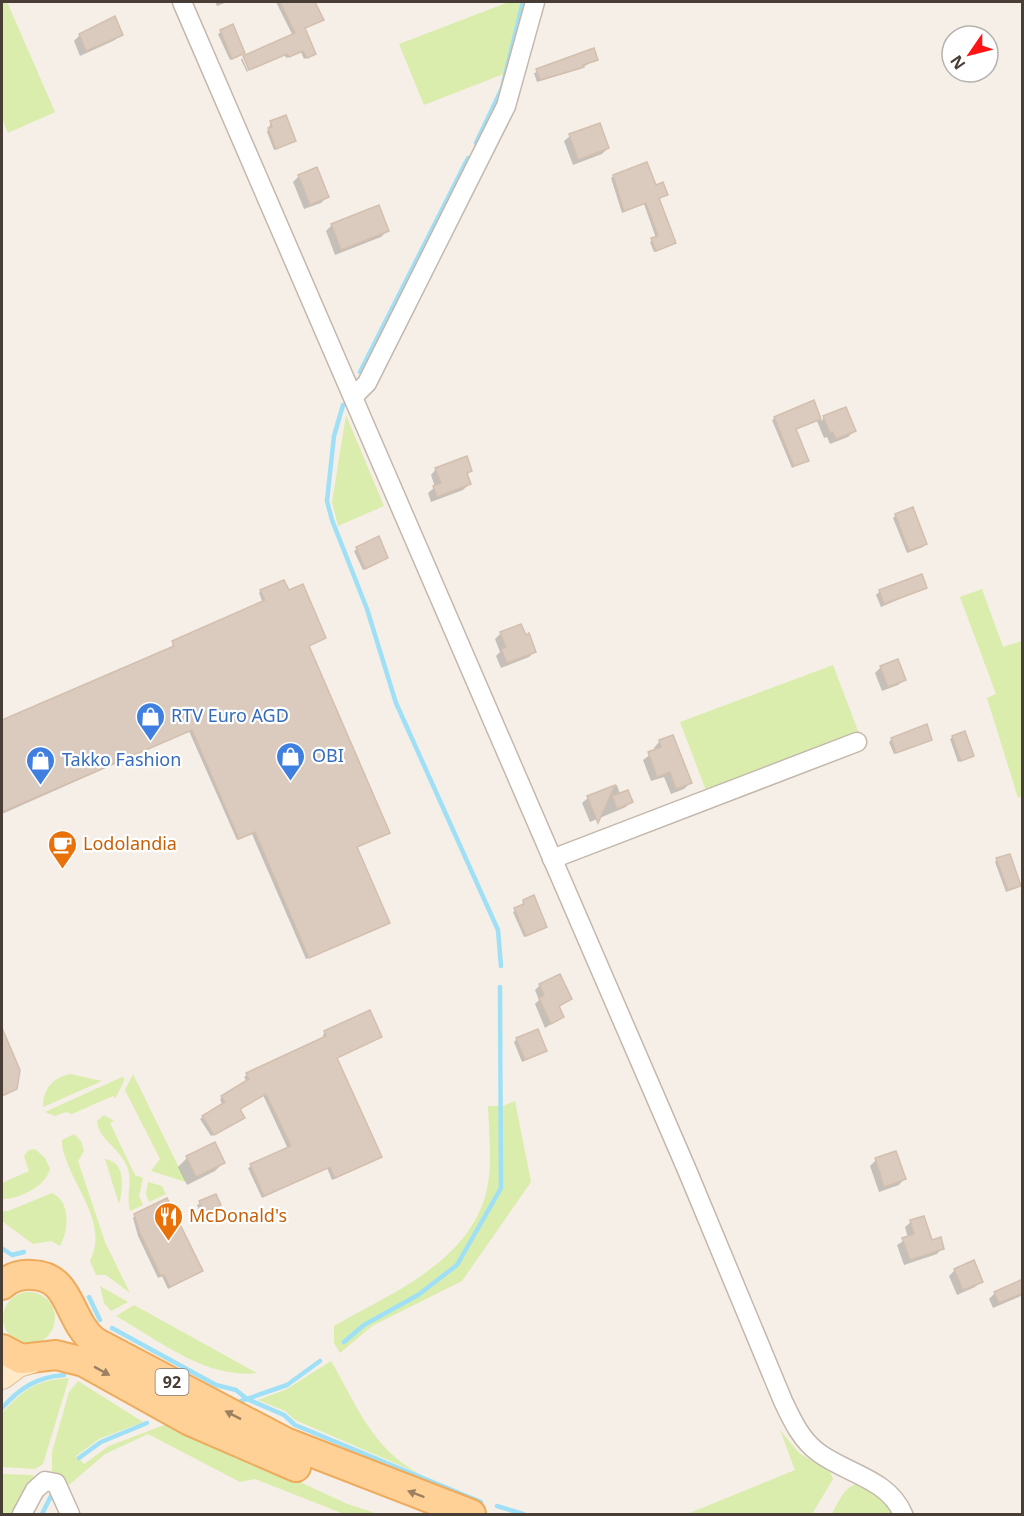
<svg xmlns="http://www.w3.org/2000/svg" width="1024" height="1516" viewBox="0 0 1024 1516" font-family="'Noto Sans',sans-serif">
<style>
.green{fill:#daedac}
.shadow{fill:#0003}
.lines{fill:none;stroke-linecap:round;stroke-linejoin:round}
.stream{stroke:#9fe0f7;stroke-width:4.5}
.building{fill:#dbcbbe;stroke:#d3bfae;stroke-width:1.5}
.street-casing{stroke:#c4b8ac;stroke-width:21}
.secondary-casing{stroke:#dcbe95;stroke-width:28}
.primary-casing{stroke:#eeab5c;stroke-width:32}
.street{stroke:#fff;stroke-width:18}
.secondary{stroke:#ffe9c7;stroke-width:26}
.primary{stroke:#ffd196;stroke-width:28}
.oneway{fill:#9b8061}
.labels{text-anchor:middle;stroke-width:4.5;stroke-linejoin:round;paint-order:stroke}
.shield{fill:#fff;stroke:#807872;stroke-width:1.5}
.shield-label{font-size:16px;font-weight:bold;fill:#493e35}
.shop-label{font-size:18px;fill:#366cbe;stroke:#fff;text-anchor:start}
.food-label{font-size:18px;fill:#c56008;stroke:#fff;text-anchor:start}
</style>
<rect width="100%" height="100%" fill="#f5efe7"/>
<g class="green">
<polygon points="2,2 7,2 55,112 8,133 2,118"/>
<polygon points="509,2 530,2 511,71 424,105 399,44"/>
<polygon points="346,415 384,506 338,526 332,502"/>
<polygon points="982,589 1003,647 1022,641 1022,796 1018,798 987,698 996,694 960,597"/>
<polygon points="833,665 860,736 707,793 680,722"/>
<path d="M70 1074 102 1081 43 1107C43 1088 53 1078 70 1074Z"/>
<polygon points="133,1074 186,1182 151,1171 160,1159 125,1090"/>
<polygon points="122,1077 125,1079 115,1099 113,1096 72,1114 66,1112 55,1116 45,1112"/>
<path d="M515 1101 531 1182 462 1281 372 1326 340 1353 334 1343V1326C388 1295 460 1266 483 1203 494 1173 489 1137 488 1106H503Z"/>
<path d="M104 1115 114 1121 110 1123 135 1175 143 1178 139 1196 143 1205 130 1211C125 1189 137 1178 121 1156 112 1144 99 1137 97 1121Z"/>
<path d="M74 1134 81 1141 84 1151 78 1161 105 1242 130 1293 106 1275H96L90 1261C110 1221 69 1184 62 1145V1140Z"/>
<path d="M35 1149 45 1158 50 1169C45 1187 19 1199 2 1199V1183L29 1171 24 1156 29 1150Z"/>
<path d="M105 1159C126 1162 123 1188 119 1204Z"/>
<polygon points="148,1182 162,1186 166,1194 149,1202 146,1194"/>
<path d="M52 1193C71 1202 69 1230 60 1246L51 1241 33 1244 2 1221V1211H8Z"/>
<polygon points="100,1286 128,1302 111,1311 104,1303"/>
<circle cx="29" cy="1318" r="26"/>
<path d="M134 1305 257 1373C206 1379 160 1341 116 1316Z"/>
<path d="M331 1361C357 1405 371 1447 418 1473L295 1420 285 1411 258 1400 287 1389Z"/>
<path d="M69 1378 43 1464 35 1469 2 1467V1413C24 1389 36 1380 69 1378Z"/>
<polygon points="78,1381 143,1422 99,1439 76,1456 84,1464 109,1446 172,1422 345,1503 378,1514 344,1514 255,1479 240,1482 148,1434 105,1454 69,1485 57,1478 52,1471 52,1452 69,1392"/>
<polygon points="780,1430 799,1453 830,1472 833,1479 812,1514 687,1514 795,1470"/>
<polygon points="2,1474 33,1475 34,1478 18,1514 2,1514"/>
<path d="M860 1483C873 1492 886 1499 893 1514H832C839 1501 844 1486 860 1483Z"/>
</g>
<g class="shadow">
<polygon points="215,2 227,2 217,6"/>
<polygon points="276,2 313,2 322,20 304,29 315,53 304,59 301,52 286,58 285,55 251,70 245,57 293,36"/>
<polygon points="232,26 243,53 230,60 218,34"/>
<polygon points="121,34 115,40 80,56 74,41 80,35"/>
<polygon points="242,58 248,71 247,72 241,60"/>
<polygon points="596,59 580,69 537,82 534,73"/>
<polygon points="271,122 294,141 274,150 267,132"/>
<polygon points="570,136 608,148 602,154 573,165 564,141"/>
<polygon points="299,176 327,197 321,203 304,209 293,182"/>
<polygon points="614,176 666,194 658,199 674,243 672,245 654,252 650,242 656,238 644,204 622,213 611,178"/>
<polygon points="332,225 387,231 381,237 335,255 326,231"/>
<polygon points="813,402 821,421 824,418 854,431 848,437 830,444 827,437 824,438 817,421 795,430 807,460 792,468 772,420"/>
<polygon points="436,469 471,471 466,475 469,484 463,490 431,502 428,493 435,487 431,475"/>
<polygon points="896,515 925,544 923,547 907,553 893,518"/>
<polygon points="378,538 387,558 363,570 354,551"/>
<polygon points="925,588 881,607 876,595 880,591"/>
<polygon points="261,591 288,592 324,638 307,646 385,835 355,848 386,925 306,959 252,834 237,840 189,731 2,814 2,722 172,648 173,642 263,603 259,593"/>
<polygon points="501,633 535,651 529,657 501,668 496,656 500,652 495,639"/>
<polygon points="881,667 904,680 898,685 882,691 875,673"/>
<polygon points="673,737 690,783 684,789 671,794 664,777 651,781 643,760 655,751 654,748 659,742"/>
<polygon points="953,737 972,756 969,758 958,762 950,739"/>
<polygon points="892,739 931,739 894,754 889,742"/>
<polygon points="617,785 620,794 631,801 626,807 590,822 582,803 588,798"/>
<polygon points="997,860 1019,885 1017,888 1006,892 995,862"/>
<polygon points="523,901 545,926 524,937 513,912 522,906"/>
<polygon points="540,985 570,999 558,1008 562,1017 545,1028 535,1004 539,1000 535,990"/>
<polygon points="2,1031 19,1070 16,1089 2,1096"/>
<polygon points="325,1032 381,1036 335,1059 378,1159 332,1180 327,1168 262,1198 248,1168 288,1149 263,1095 239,1110 243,1118 241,1120 211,1136 200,1119 223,1105 220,1100 222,1097 247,1082 244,1077 247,1075 324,1039 323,1035"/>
<polygon points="517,1039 546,1051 522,1062 514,1042"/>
<polygon points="215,1144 224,1162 215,1171 187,1185 178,1167 187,1158"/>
<polygon points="896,1153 904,1179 899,1185 879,1192 870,1166 876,1160"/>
<polygon points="215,1196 217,1207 201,1214 197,1205"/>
<polygon points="135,1215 201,1271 168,1289 162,1276 158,1278 138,1236 133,1218"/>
<polygon points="911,1222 931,1242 942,1248 937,1254 904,1265 897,1245 908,1238 905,1227"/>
<polygon points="955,1270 981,1281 975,1287 957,1295 949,1276"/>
<polygon points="1022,1282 1021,1296 993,1308 989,1299 995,1293"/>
</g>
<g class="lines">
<g class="stream">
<polyline points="476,143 502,88 523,2"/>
<polyline points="360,372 468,158"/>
<polyline points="343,405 334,436 327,501 332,520 367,609 396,703 498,930 501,966"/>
<polyline points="3,1249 12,1255 24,1252"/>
<polyline points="89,1297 100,1320"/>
<polyline points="112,1328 216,1385 236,1390 247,1399 284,1415 295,1425 481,1502"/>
<polyline points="344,1342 364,1325 418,1295 457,1265 501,1188 500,987"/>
<polyline points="241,1401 287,1385 320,1361"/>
<path d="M2 1408C20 1388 37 1377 64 1375"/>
<polyline points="79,1458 101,1442 147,1423"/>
<polyline points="497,1506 523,1514"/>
<polyline points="42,1514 51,1496"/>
</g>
</g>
<g class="building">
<polygon points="280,2 315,2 324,20 305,28 316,54 307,58 303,51 289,57 287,54 249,70 243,56 295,33"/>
<polygon points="115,16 123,35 86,51 79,34"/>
<polygon points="233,24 245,53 232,59 220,30"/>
<polygon points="594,48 598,60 583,65 584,67 540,80 536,69"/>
<polygon points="286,115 296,141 276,149 268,128 272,127 270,121"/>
<polygon points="600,123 609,148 578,160 569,134"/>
<polygon points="647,162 656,185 663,182 668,195 659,198 676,243 656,251 651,238 658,236 646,203 624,211 613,175"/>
<polygon points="317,167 329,197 310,205 298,175"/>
<polygon points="379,205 389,231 341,250 331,224"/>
<polygon points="814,400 821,419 796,429 809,461 794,466 774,417"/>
<polygon points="846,407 856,431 836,439 833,432 830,433 823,416"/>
<polygon points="467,456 472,471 467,473 471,484 437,497 433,486 441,483 435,468"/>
<polygon points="913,507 927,544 909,551 895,514"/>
<polygon points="379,536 388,558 365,569 356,547"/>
<polygon points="922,574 927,588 884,604 879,590"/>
<polygon points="284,580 289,590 303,584 326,638 309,646 390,833 357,847 390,923 309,958 255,832 239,839 192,730 2,812 2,720 174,646 172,641 265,600 260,590"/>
<polygon points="521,624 526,635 529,633 536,652 507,663 501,649 506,647 500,632"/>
<polygon points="898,659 906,680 888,687 880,666"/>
<polygon points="927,724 932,740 896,753 891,738"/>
<polygon points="965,731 974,756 961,761 952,736"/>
<polygon points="673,735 692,783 676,789 670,772 657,777 648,752 661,747 659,740"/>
<polygon points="615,785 598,823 587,796"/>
<polygon points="628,790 633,802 617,809 612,796"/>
<polygon points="1010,854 1021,886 1008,890 996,858"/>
<polygon points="534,895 547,927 526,936 514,908 524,904 523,900"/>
<polygon points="560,974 572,999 559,1006 564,1017 551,1024 539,998 544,995 539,984"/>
<polygon points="370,1010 382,1037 337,1058 382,1157 335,1178 330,1167 264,1196 250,1164 291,1146 266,1094 240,1109 245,1118 214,1135 202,1116 225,1102 221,1096 249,1079 246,1073 326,1036 324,1031"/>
<polygon points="2,1028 20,1070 17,1089 2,1096"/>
<polygon points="538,1029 547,1051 525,1060 516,1038"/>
<polygon points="215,1142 225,1163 196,1177 186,1156"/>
<polygon points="896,1151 906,1179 884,1187 875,1158"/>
<polygon points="216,1194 221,1205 204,1213 199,1201"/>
<polygon points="167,1198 203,1271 170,1287 164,1275 161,1276 140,1233 134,1214"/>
<polygon points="924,1216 932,1240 941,1237 944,1249 910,1260 902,1238 914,1234 910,1220"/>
<polygon points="974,1260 983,1282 963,1290 954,1269"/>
<polygon points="1023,1279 1023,1293 999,1303 994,1292"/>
</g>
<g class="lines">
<defs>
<g id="street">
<path d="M182 2 687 1170 783 1401C792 1420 801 1440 819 1453 848 1474 888 1479 903 1514"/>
<polyline points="353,397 367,383 506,106 535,2"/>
<polyline points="552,859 857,742"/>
<polyline points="22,1514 35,1490 45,1481 56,1483 70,1514"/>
</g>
<polyline id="secondary" points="2,1376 18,1364 32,1360"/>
<g id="primary">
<path d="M2 1285C10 1278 20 1274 32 1275 72 1276 67 1320 95 1342L285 1442 471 1514"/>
<polyline points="2,1349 21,1359 56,1355 84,1362 190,1421 296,1467"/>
</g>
</defs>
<use href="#street" class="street-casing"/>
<use href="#secondary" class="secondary-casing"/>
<use href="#primary" class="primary-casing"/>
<use href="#street" class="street"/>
<use href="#secondary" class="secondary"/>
<use href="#primary" class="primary"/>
</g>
<defs><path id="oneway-solid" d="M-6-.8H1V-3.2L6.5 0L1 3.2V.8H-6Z" transform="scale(1.5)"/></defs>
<g class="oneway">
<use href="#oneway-solid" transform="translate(102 1371) rotate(29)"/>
<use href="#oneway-solid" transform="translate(233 1415) rotate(-153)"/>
<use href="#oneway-solid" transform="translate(416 1494) rotate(-159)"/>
</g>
<defs>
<symbol id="shop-pin" viewBox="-11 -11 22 30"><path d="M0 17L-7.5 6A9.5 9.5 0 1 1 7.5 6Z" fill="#3f7fe0" stroke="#fff"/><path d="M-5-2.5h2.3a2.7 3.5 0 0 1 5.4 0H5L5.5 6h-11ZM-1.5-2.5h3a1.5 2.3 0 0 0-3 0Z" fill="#fff"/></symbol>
<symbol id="cafe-pin" viewBox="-11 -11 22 30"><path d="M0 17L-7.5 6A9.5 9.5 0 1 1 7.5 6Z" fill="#e8710a" stroke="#fff"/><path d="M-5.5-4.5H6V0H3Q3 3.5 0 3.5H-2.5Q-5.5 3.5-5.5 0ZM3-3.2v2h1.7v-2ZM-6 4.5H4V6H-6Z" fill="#fff"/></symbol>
<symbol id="restaurant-pin" viewBox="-11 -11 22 30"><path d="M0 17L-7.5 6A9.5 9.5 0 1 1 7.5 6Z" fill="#e8710a" stroke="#fff"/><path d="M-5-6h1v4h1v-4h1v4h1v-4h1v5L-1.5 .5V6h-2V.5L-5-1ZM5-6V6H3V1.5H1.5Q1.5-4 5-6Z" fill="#fff"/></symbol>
</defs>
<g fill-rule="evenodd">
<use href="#shop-pin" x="134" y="700" width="33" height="45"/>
<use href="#shop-pin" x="274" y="740" width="33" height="45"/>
<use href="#shop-pin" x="24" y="744" width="33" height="45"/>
<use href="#cafe-pin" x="46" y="828" width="33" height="45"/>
<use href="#restaurant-pin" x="152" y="1200" width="33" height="45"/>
</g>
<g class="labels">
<rect class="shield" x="155.5" y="1369" width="33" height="26" rx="4.5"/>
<g class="shield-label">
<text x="172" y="1388">92</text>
</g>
<g class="shop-label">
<text x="171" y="722">RTV Euro AGD</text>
<text x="312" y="762">OBI</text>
<text x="62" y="766">Takko Fashion</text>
</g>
<g class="food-label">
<text x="83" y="850">Lodolandia</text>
<text x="189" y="1222">McDonald's</text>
</g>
</g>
<rect width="1024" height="1516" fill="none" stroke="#493e35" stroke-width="6"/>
<g transform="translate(970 54) rotate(235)"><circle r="28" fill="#ffffff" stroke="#b6b2ae" stroke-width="1.5"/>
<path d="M0-4.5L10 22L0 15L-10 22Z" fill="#ff1416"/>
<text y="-9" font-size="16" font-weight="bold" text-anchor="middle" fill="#493e35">N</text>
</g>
</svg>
